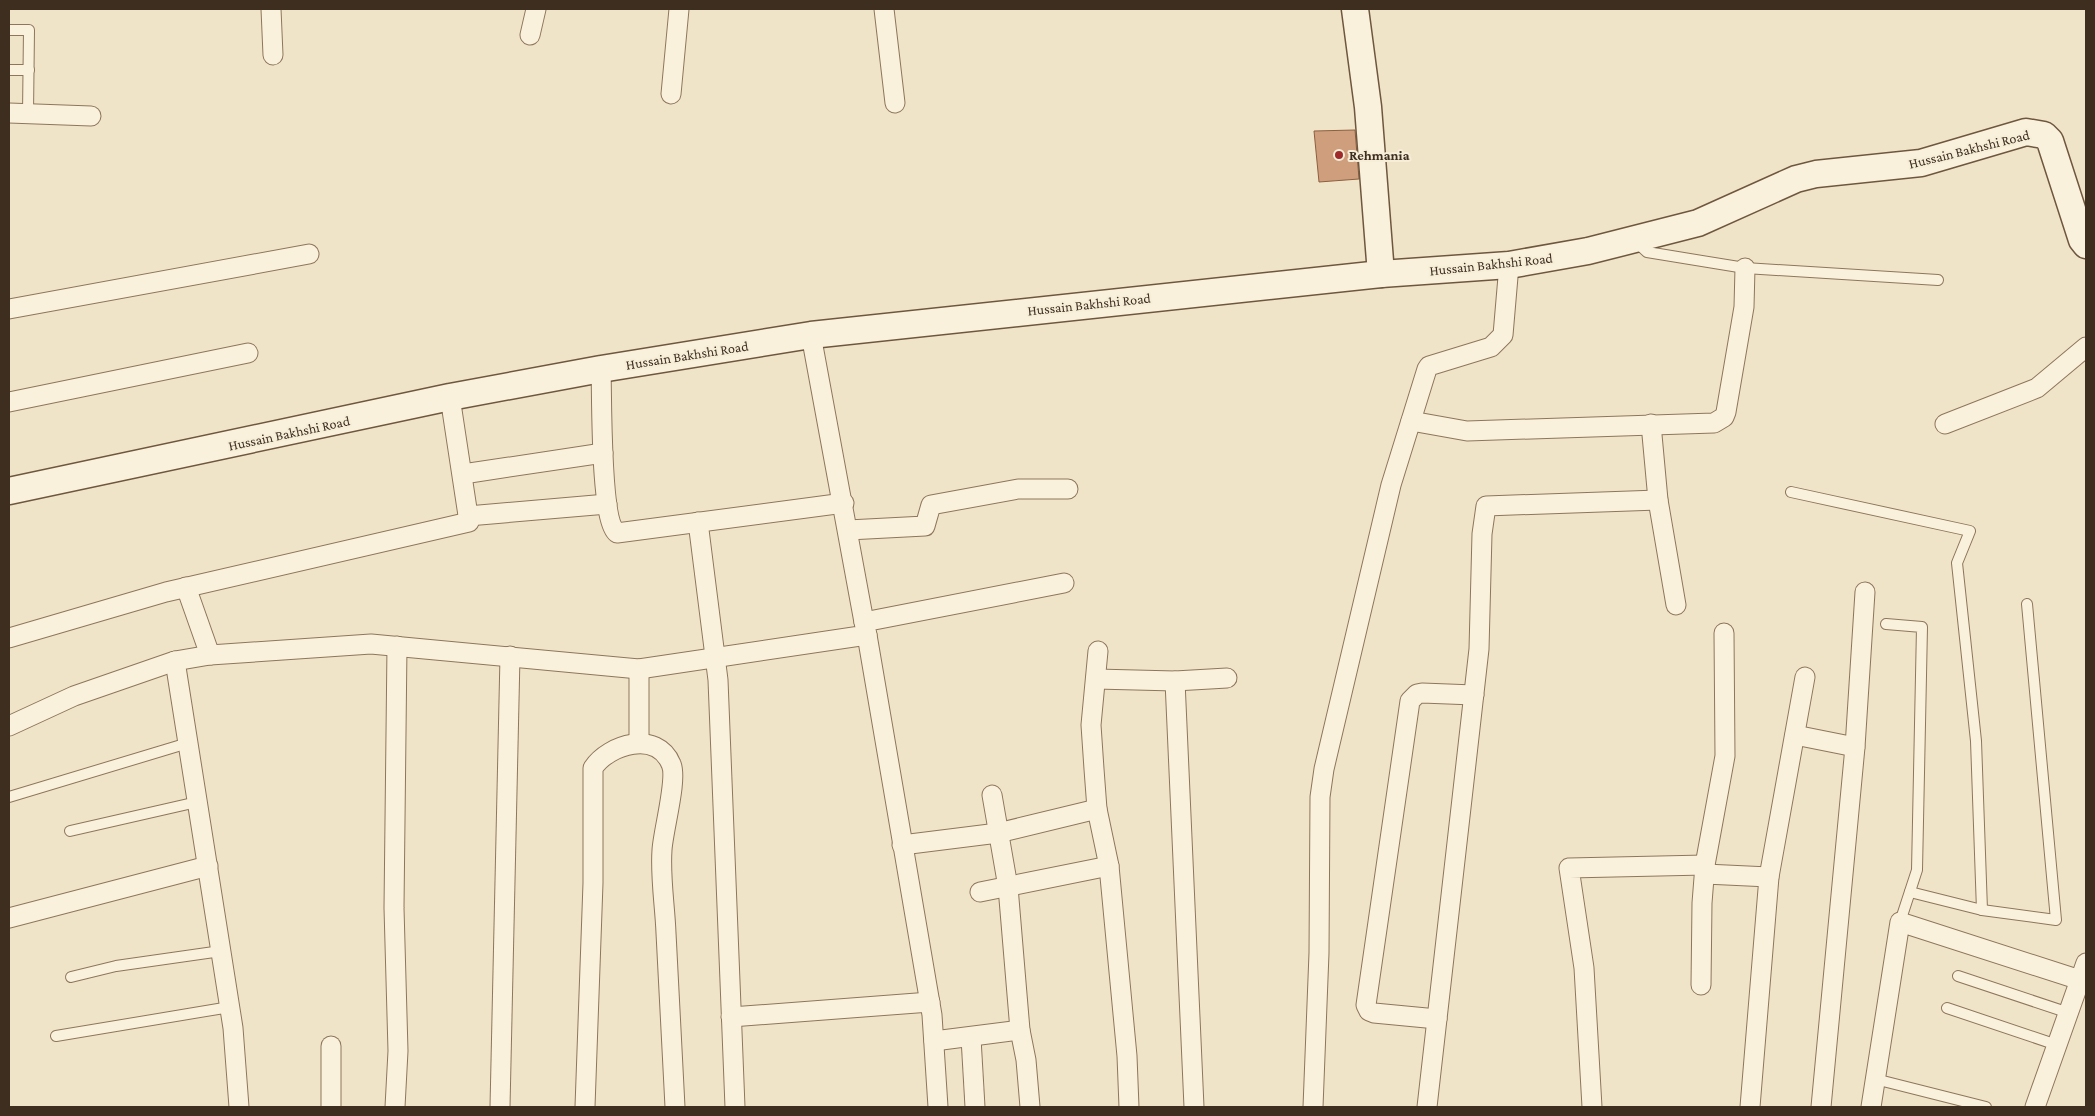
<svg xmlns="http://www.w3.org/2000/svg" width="2095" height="1116" viewBox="0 0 2095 1116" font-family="'Crimson Pro',serif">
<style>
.building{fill:#cf9f7d;stroke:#8d5f41}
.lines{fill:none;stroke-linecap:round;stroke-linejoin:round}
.lane-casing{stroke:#8d765c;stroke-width:12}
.street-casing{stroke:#8d765c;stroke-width:21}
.secondary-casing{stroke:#6f573f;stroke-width:29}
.lane{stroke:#faf1dc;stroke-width:10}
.street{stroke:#faf1dc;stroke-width:19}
.secondary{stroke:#faf1dc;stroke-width:26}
.poi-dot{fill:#9e2a2b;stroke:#f7eed8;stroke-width:2}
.labels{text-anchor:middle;stroke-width:4;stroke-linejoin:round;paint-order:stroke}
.street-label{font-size:14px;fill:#3d2e20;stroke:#f7eed8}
.poi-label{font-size:14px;font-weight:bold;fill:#3d2e20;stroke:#f7eed8;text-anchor:start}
</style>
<rect width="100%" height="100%" fill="#f0e4c8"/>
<polygon class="building" points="1355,130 1359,179 1319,182 1314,131"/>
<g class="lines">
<defs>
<g id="lane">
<polyline points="9,30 29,30 28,113"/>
<polyline points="9,70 29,70"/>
<polyline points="1635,241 1647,252 1745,268 1938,280"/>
<polyline points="1791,492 1970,531 1957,563 1976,741 1982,910"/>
<polyline points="1886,624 1922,627 1917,870 1900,922"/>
<polyline points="9,797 188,743"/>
<polyline points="70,831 197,802"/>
<polyline points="1910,892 1982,910 2056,920 2027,604"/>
<polyline points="1958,976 2069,1013"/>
<polyline points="71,977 116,966 221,951"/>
<polyline points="1947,1008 2057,1045"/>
<polyline points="56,1036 230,1007"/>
<polyline points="1875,1079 1986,1107"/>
</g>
<g id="street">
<polyline points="271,9 273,55"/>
<polyline points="884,9 895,103"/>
<polyline points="530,35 536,9"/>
<polyline points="671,94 679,9"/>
<polyline points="9,113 91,116"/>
<polyline points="9,309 309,254"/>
<polyline points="811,335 864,622"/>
<path d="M601 369C602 395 600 520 617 533L844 503"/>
<polyline points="9,402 248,353"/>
<polyline points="1411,421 1467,431 1714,423 1724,417 1726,412 1744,307 1745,268"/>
<polyline points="1651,424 1658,500 1676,605"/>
<polyline points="1945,424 2037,388 2086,347"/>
<polyline points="463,474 603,453"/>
<polyline points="468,516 607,504"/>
<polyline points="698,522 718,680 735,1107"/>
<polyline points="848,530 925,526 931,505 1018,489 1068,489"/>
<polyline points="186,587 210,655"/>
<polyline points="867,635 932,1015 938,1107"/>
<polyline points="9,638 166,592 469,522 450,397"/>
<polyline points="1098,651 1091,725 1094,769 1097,809 1109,866 1127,1056 1129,1107"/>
<polyline points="175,661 233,1028 239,1107"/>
<polyline points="1096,679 1175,681 1227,678"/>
<polyline points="1175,681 1194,1107"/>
<polyline points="9,726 74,696 175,661 210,655 371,644 639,669 867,635 864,622 1064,583"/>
<polyline points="1795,735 1855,747"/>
<polyline points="639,743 639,669"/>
<polyline points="992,795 1008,887 1020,1030 1026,1060 1030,1107"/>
<polyline points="902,845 998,833 1097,809"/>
<polyline points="1705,874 1769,877"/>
<polyline points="980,892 1109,866"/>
<polyline points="9,918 208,866"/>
<polyline points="1701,985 1702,903 1705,865 1725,756 1724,633"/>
<polyline points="731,1017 930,1002"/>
<polyline points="1437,1019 1374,1013 1369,1011 1366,1005 1410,701 1417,694 1422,693 1474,695"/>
<polyline points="971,1038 975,1107"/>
<polyline points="934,1041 1020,1030"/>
<polyline points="331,1107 331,1046"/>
<polyline points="395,1107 398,1051 394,908 397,646"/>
<polyline points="500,1107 510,656"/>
<path d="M585 1107 593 883V768C609 744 657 730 671 764 678 778 663 831 662 850 660 877 665 906 666 933 669 991 672 1049 675 1107"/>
<polyline points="1313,1107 1319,953 1320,797 1324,769 1391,485 1427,369 1429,366 1491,347 1503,335 1509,265"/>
<polyline points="1427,1107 1479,649 1482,534 1486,506 1658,500"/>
<polyline points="1592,1107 1584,968 1569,868 1705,865"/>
<polyline points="1750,1107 1769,877 1805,677"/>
<polyline points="1821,1107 1855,747 1865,592"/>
<polyline points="1871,1107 1900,922 2080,980"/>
<polyline points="2035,1107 2086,963"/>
</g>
<g id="secondary">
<polyline points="1355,9 1368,107 1381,274"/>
<polyline points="9,491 450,397 601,369 811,335 1381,274 1509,265 1588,251 1698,223 1796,179 1816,174 1921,163 2026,132 2044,135 2050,141 2082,240 2086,245"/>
</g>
</defs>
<use href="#lane" class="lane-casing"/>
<use href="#street" class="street-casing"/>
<use href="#secondary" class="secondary-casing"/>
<use href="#lane" class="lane"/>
<use href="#street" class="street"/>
<use href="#secondary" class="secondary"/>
</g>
<circle class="poi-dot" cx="1339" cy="155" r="5"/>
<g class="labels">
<g class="street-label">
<text transform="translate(1969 149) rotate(-14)" y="5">Hussain Bakhshi Road</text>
<text transform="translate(1491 264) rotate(-6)" y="5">Hussain Bakhshi Road</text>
<text transform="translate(1089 304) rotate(-6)" y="5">Hussain Bakhshi Road</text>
<text transform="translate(687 355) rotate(-9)" y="5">Hussain Bakhshi Road</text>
<text transform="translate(289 433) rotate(-12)" y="5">Hussain Bakhshi Road</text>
</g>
<g class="poi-label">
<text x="1349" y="160">Rehmania</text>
</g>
</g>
<rect width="2095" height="1116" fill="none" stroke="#3d2e20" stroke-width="20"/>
</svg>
